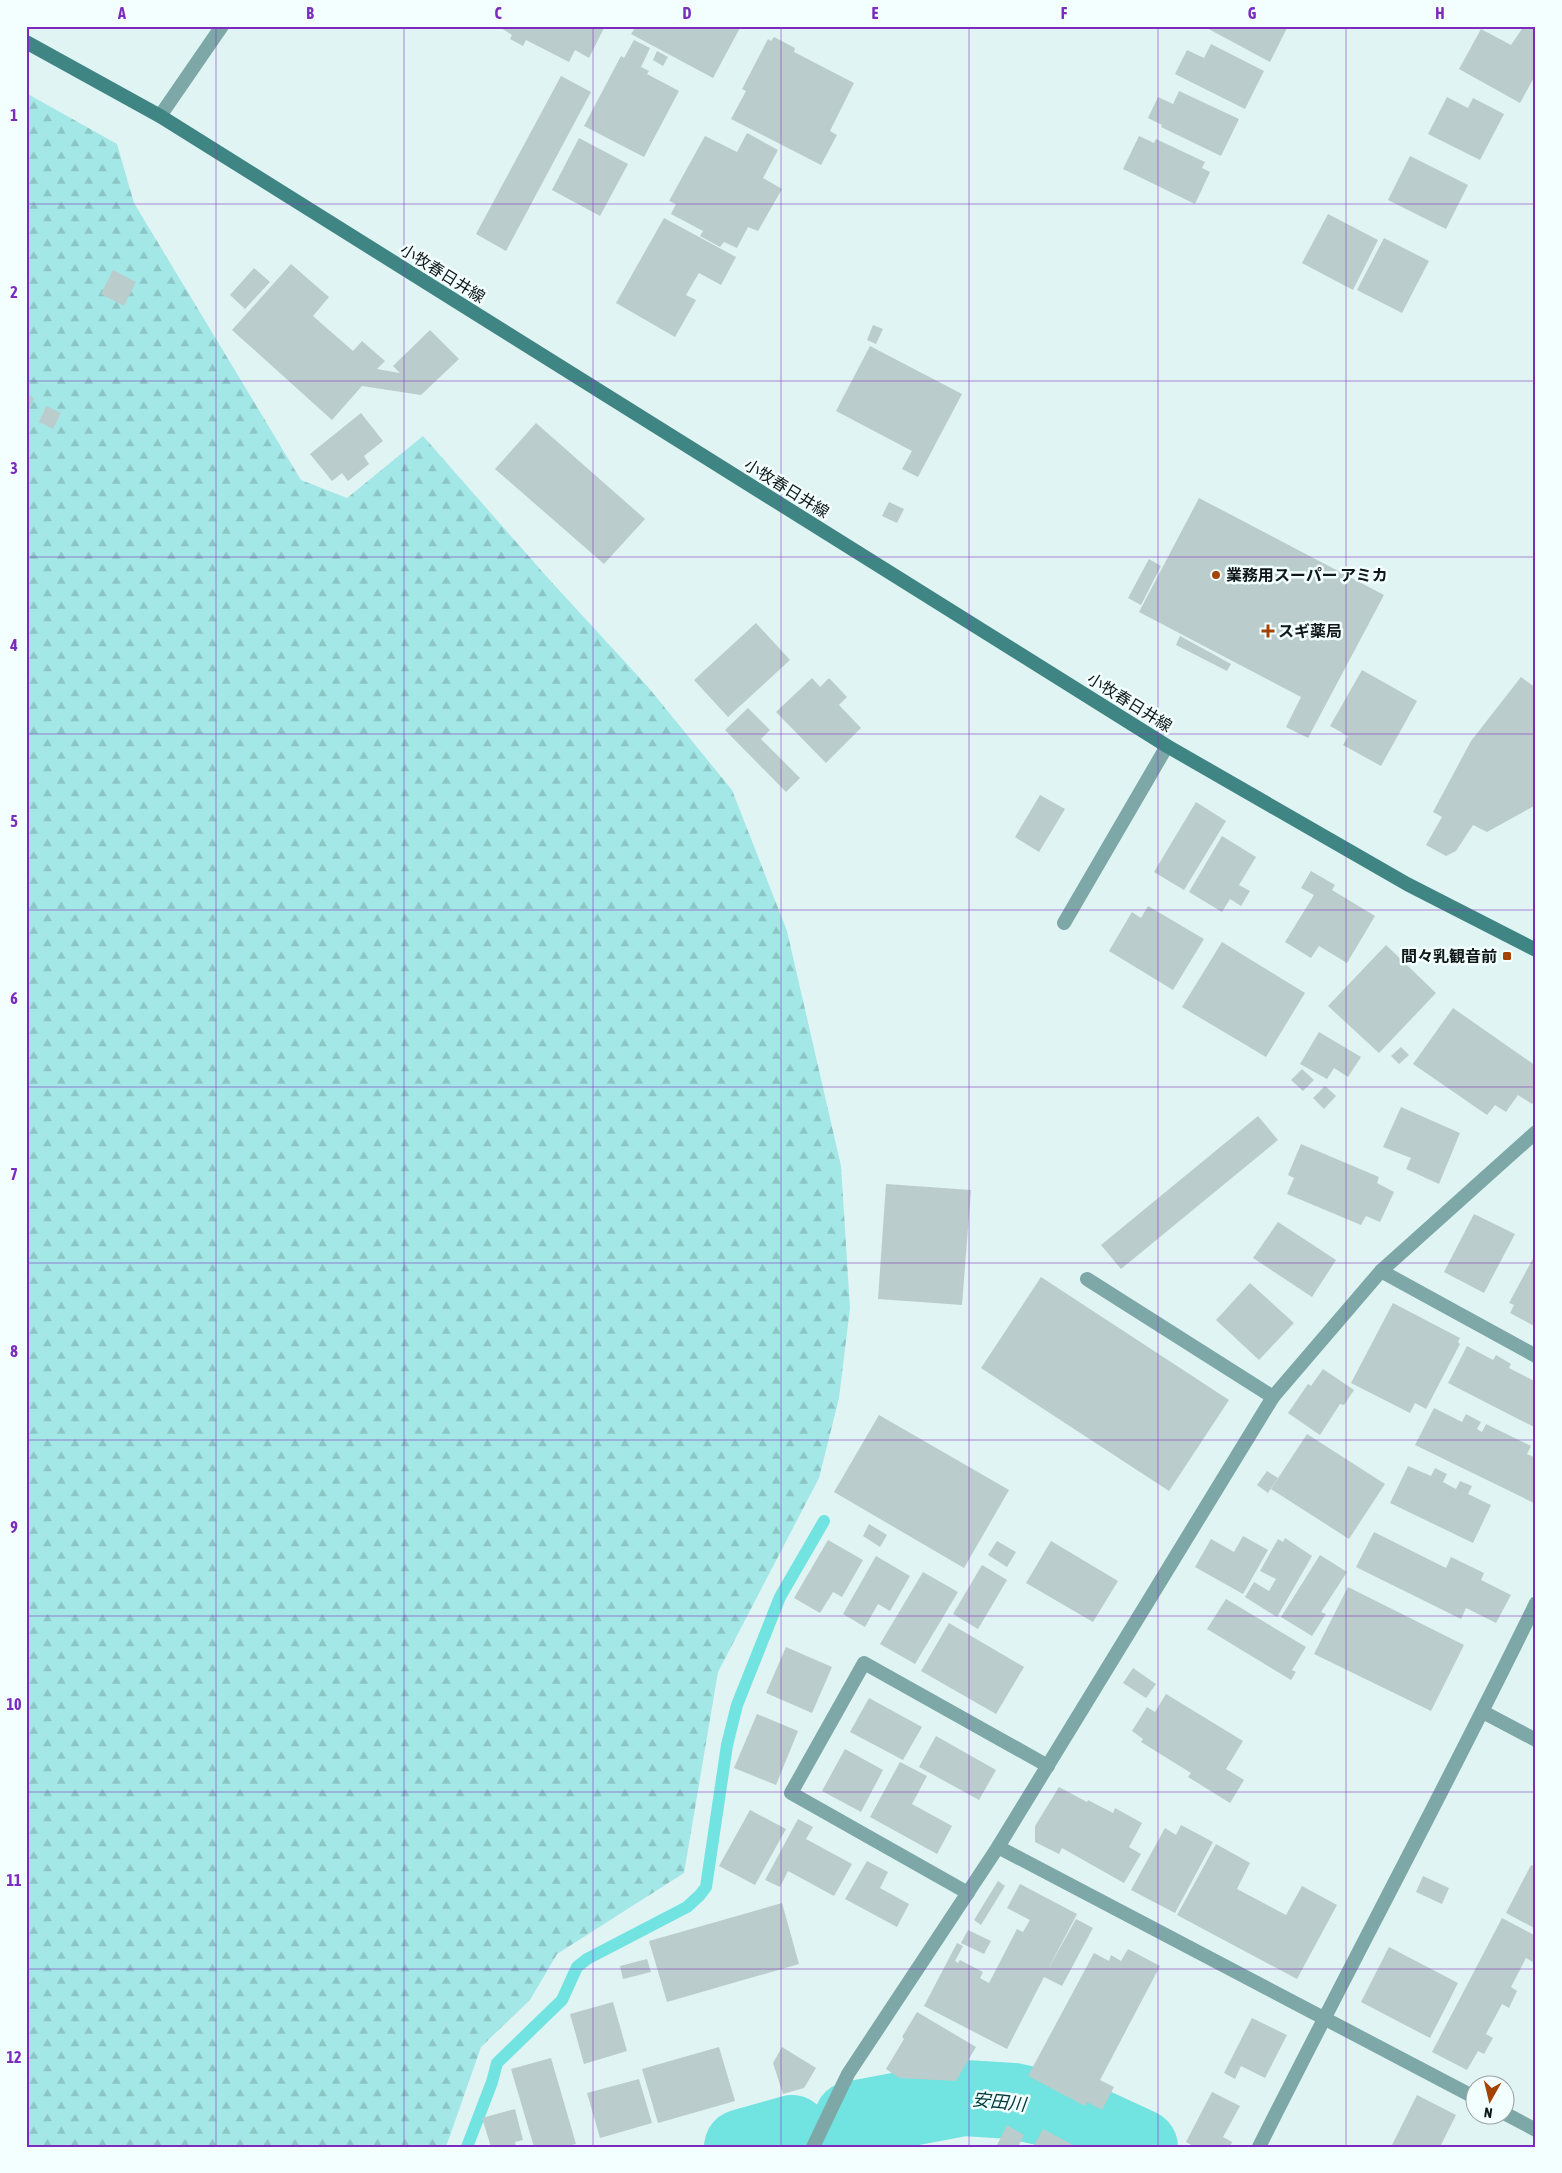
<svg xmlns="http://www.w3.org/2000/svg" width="1562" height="2173" viewBox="0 0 1562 2173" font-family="'Asap Condensed','Noto Sans JP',sans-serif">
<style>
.forest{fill:url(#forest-firs)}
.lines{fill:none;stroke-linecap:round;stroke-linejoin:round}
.stream{stroke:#71e3e1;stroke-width:12}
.river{stroke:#71e3e1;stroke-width:76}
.building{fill:#bacdcc}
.minor{stroke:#7da8a7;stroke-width:14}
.secondary{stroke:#3f8584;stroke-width:14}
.grid{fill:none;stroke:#7b2cbf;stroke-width:1;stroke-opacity:0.55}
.poi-dot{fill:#a54307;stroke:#f3ffff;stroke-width:2}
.labels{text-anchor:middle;stroke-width:5;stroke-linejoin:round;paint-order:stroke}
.street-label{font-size:16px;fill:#101717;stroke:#f3ffff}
.poi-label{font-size:16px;font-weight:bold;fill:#101717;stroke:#f3ffff;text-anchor:start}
.water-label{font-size:18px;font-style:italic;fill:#003838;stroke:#f3ffff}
.neatline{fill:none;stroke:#7b2cbf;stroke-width:2}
.grid-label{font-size:16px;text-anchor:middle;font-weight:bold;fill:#7b2cbf}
</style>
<defs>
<pattern id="forest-firs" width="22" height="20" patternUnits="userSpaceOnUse" patternTransform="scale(1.25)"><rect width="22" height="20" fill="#a3e8e7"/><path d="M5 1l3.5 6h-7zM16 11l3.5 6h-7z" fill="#8bc6c5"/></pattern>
</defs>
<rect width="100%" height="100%" fill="#e0f4f3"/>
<polygon class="forest" points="26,93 117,144 134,203 301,480 347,498 423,436 547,577 648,687 732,790 787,931 841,1166 850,1308 839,1398 819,1478 718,1672 684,1873 557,1954 530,2000 481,2047 446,2147 26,2147"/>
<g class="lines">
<polyline class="stream" points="467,2147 492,2082 497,2063 562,2000 577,1967 587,1959 687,1907 700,1895 706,1887 727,1745 737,1705 780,1597 824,1521"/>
<g class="river">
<polyline points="852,2119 964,2098 1013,2101 1064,2112 1140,2147"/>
<polyline points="742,2147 792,2133"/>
</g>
</g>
<g class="building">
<polygon points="498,26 605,26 589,58 575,50 569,62 526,40 523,46 510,39 512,35"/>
<polygon points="636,26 741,26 713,78 631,34"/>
<polygon points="1203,26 1288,26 1270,62"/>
<polygon points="1524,26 1536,26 1536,74 1520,103 1459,69 1481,29 1511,45"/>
<polygon points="774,37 795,48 794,52 854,83 830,131 837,135 821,165 731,119 746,91 742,89 768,39 771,41"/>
<polygon points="634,40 650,48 641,67 649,71 647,74 679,91 644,157 584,126 621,56 624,58"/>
<polygon points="1211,44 1264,71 1245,109 1175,74 1187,50 1204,58"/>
<polygon points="657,51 668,57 663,66 653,60"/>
<polygon points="561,76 591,92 506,251 476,234"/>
<polygon points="1179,91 1239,119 1221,156 1161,127 1162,125 1148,118 1158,97 1173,104"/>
<polygon points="1447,97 1468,108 1473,98 1504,114 1480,160 1428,134"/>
<polygon points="747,133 778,150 763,178 782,189 758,231 748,227 737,248 724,242 720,247 700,236 703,231 671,214 676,204 669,201 705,136 737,152"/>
<polygon points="1139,136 1154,143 1156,139 1205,162 1202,168 1210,172 1195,204 1123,169"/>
<polygon points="579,138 628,164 600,216 552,190"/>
<polygon points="1410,156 1468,185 1446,229 1388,200"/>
<polygon points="1328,214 1378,240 1353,290 1302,263"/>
<polygon points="664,218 736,257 721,285 699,273 686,295 696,300 675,337 616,303"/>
<polygon points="1384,238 1429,261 1402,313 1357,290"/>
<polygon points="291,264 329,297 313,316 353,351 362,341 385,361 377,369 400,373 393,366 430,330 459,359 421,395 362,386 332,420 232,330"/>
<polygon points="254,268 270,282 245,309 230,295"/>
<polygon points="113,270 136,282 124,306 101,294"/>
<polygon points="873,325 883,329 876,344 867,340"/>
<polygon points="870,346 962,394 918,477 902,469 912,451 836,411"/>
<polygon points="26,393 34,398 28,411 26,410"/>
<polygon points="46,406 61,413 53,429 39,422"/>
<polygon points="361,413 383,441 364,456 369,464 348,481 342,473 332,481 310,454"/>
<polygon points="536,423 645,519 604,564 495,469"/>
<polygon points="1199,498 1384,595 1308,738 1286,727 1301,697 1139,612"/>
<polygon points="889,502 904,509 897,523 882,516"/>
<polygon points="1149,559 1161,566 1141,605 1128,598"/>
<polygon points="756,623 790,660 728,717 694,680"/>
<polygon points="1180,636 1231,664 1227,671 1176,645"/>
<polygon points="1362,670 1417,701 1381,766 1343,745 1348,736 1330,726"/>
<polygon points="1521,677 1536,688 1536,805 1487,832 1473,825 1456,851 1446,856 1426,845 1442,817 1433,812 1471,741"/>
<polygon points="812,678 820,687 829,678 847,697 839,705 861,728 826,763 776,712"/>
<polygon points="748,708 770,730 761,739 800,778 786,792 725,730"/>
<polygon points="1040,795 1065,809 1039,852 1015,837"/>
<polygon points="1196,802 1226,821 1184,890 1154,872"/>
<polygon points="1222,836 1256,857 1239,885 1250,891 1241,906 1230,899 1222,912 1189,892"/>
<polygon points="1311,871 1335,885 1332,890 1375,916 1347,963 1319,946 1311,958 1285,942 1314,895 1301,888"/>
<polygon points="1148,906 1204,939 1173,990 1109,951 1132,912 1141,918"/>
<polygon points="1222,942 1305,993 1266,1057 1182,1007"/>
<polygon points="1386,945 1436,993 1379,1053 1328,1006"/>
<polygon points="1453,1008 1536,1066 1536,1098 1532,1104 1518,1095 1506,1112 1495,1105 1487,1115 1413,1064"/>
<polygon points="1319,1032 1361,1057 1348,1077 1334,1068 1327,1079 1300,1064"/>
<polygon points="1401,1047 1409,1055 1399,1064 1391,1056"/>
<polygon points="1302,1069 1314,1080 1303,1091 1291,1080"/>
<polygon points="1325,1086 1336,1096 1324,1109 1313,1098"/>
<polygon points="1401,1107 1460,1133 1439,1184 1406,1169 1411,1158 1383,1147"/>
<polygon points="1258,1116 1278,1140 1121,1269 1101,1245"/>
<polygon points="1301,1144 1379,1177 1377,1183 1394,1192 1380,1222 1366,1216 1361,1225 1287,1194 1294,1178 1288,1175"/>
<polygon points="886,1184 971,1190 962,1305 878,1299"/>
<polygon points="1474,1214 1515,1234 1484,1293 1444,1272"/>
<polygon points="1278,1222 1336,1260 1312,1297 1253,1258"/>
<polygon points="1536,1253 1536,1327 1510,1313 1514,1305 1509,1303"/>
<polygon points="1041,1277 1229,1400 1169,1491 981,1368"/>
<polygon points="1250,1283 1294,1323 1259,1360 1216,1320"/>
<polygon points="1393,1303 1460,1338 1458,1342 1460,1344 1426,1409 1415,1403 1410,1413 1351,1383"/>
<polygon points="1467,1346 1493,1360 1496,1355 1511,1364 1509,1368 1536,1382 1536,1428 1448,1383"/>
<polygon points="1323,1369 1354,1390 1344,1405 1340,1404 1320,1435 1288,1413 1308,1384 1311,1386"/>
<polygon points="1434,1408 1462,1422 1466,1414 1481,1422 1477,1429 1482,1432 1486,1424 1531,1446 1527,1454 1536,1458 1536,1504 1415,1445"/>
<polygon points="879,1415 1009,1490 964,1568 834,1492"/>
<polygon points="1307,1434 1385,1484 1349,1539 1271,1489"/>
<polygon points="1408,1466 1431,1476 1435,1468 1447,1474 1443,1482 1456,1489 1460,1481 1472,1486 1468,1494 1491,1505 1473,1543 1390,1503"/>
<polygon points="1267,1471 1278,1478 1268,1493 1257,1485"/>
<polygon points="869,1524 887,1535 880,1547 863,1536"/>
<polygon points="1374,1532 1446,1568 1451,1557 1484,1573 1481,1580 1511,1595 1496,1623 1466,1608 1461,1619 1356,1567"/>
<polygon points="1243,1536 1268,1550 1243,1594 1195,1567 1211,1539 1234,1552"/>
<polygon points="1285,1538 1312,1556 1277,1617 1245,1597 1254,1582 1269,1591 1276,1579 1260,1571 1278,1539 1283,1542"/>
<polygon points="828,1540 863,1560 842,1597 833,1592 820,1613 794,1598"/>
<polygon points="997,1541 1016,1552 1007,1567 988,1555"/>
<polygon points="1051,1541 1118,1581 1093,1622 1026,1583"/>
<polygon points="1320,1555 1347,1572 1321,1612 1326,1614 1312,1636 1281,1617"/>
<polygon points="876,1556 910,1576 890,1611 878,1604 865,1627 843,1614"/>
<polygon points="982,1565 1007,1580 978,1629 953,1614"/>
<polygon points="923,1572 958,1592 915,1664 880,1644"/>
<polygon points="1348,1587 1464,1645 1431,1711 1314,1654"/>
<polygon points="1226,1599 1306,1647 1292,1670 1296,1672 1291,1680 1207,1629"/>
<polygon points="949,1623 1024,1667 996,1714 921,1671"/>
<polygon points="786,1647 832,1667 812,1713 766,1693"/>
<polygon points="1133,1668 1156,1684 1146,1698 1123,1683"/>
<polygon points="1166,1694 1243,1741 1226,1769 1244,1780 1230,1803 1188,1777 1191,1773 1141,1742 1143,1739 1132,1731 1147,1707 1155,1712"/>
<polygon points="869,1698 922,1727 903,1760 850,1732"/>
<polygon points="757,1714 798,1731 776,1785 734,1768"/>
<polygon points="936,1736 996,1770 979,1800 919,1767"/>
<polygon points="845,1749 883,1770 861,1812 822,1791"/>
<polygon points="900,1762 927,1776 912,1804 952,1826 937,1854 870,1817"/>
<polygon points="1059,1787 1087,1802 1088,1800 1113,1813 1115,1808 1142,1823 1129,1847 1141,1854 1124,1883 1062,1848 1059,1854 1035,1842 1035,1826"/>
<polygon points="750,1810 786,1829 755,1885 719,1866"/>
<polygon points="798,1819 813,1827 806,1839 852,1864 834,1896 788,1871 780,1887 765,1880"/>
<polygon points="1181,1825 1213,1842 1175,1913 1131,1890 1165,1828 1176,1835"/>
<polygon points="1216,1844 1250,1863 1237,1889 1286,1915 1302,1886 1337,1905 1297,1979 1177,1915"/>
<polygon points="867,1861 888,1872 880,1888 909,1904 897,1927 845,1899"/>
<polygon points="1531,1865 1536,1867 1536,1929 1506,1913"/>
<polygon points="1423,1876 1449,1888 1442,1904 1416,1892"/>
<polygon points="998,1881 1005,1886 981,1925 974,1920"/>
<polygon points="1020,1884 1077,1914 1046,1973 1076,1919 1093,1928 1062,1986 1044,1977 1007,2049 924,2006 957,1943 963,1946 955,1961 958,1963 960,1960 983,1972 980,1978 989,1983 1017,1929 1023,1932 1030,1920 1007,1908"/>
<polygon points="782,1903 799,1964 667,2002 649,1941"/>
<polygon points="1502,1918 1536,1936 1536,1957 1533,1962 1526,1958 1511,1987 1517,1991 1509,2008 1502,2004 1486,2034 1493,2038 1484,2054 1478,2051 1467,2070 1432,2052"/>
<polygon points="968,1930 991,1941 984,1954 961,1943"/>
<polygon points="1389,1947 1458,1983 1430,2038 1361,2002"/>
<polygon points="1128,1949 1160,1966 1100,2080 1114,2087 1102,2110 1087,2102 1085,2106 1028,2076 1094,1953 1109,1961 1111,1955 1121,1961"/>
<polygon points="647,1959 651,1972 623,1979 620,1966"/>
<polygon points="613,2002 627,2051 584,2064 570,2014"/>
<polygon points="917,2012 976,2047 956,2081 899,2078 886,2069 904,2039 902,2037"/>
<polygon points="1252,2018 1287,2035 1265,2078 1241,2066 1235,2079 1224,2073"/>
<polygon points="719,2047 735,2101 658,2123 642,2069"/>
<polygon points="782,2047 816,2068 804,2088 783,2094 773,2063"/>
<polygon points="551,2058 576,2144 565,2147 534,2147 511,2069"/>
<polygon points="639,2079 652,2123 600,2138 587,2093"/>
<polygon points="1212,2092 1240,2106 1223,2137 1232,2142 1230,2147 1195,2147 1186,2142"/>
<polygon points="1417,2095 1456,2115 1440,2147 1391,2147"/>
<polygon points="515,2109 523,2140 515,2142 516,2147 491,2147 482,2118"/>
<polygon points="1007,2125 1024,2135 1018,2147 996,2147"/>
<polygon points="1043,2129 1077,2147 1033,2147"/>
</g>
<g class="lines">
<g class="minor">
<polyline points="160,116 222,26"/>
<polyline points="1064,923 1167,746"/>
<polyline points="1381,1271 1536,1356"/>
<polyline points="1087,1279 1273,1397"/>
<polyline points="1483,1712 1536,1740"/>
<polyline points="998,1847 1474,2097"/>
<polyline points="968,1893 791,1793 864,1663 1048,1766"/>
<polyline points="1504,2113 1536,2130"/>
<polyline points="813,2147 848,2074 998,1847 1273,1397 1381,1271 1536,1132"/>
<path d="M1259 2147C1350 1965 1447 1786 1536 1603"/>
</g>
<polyline class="secondary" points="26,42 160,116 1167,746 1407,884 1536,950"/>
</g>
<path class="grid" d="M216 26V2147M404 26V2147M593 26V2147M781 26V2147M969 26V2147M1158 26V2147M1346 26V2147M26 204H1536M26 381H1536M26 557H1536M26 734H1536M26 910H1536M26 1087H1536M26 1263H1536M26 1440H1536M26 1616H1536M26 1792H1536M26 1969H1536"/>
<g class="poi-dot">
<circle cx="1216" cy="575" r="5"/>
<path d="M1265.5 623.5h5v5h5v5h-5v5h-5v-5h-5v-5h5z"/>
<rect x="1502" y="951" width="10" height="10" rx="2.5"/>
</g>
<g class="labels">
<g class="street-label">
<text transform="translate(443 273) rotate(32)" y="6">小牧春日井線</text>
<text transform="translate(787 488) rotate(32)" y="6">小牧春日井線</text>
<text transform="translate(1130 702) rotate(32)" y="6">小牧春日井線</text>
</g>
<g class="poi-label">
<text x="1226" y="581">業務用スーパー アミカ</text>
<text x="1278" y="637">スギ薬局</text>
<text x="1497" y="962" text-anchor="end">間々乳観音前</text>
</g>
<g class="water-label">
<text transform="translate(999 2102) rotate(6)" y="6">安田川</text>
</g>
</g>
<rect width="1562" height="2173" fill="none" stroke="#f3ffff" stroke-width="55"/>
<g transform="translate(1490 2100) rotate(188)"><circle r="24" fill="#f3ffff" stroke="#98a2a2"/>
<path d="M0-4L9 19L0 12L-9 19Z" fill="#a54307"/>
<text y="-8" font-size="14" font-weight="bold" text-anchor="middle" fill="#101717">N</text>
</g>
<rect x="28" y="28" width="1506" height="2118" class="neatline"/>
<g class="grid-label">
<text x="122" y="19">A</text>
<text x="310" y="19">B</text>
<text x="498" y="19">C</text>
<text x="687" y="19">D</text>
<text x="875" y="19">E</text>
<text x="1064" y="19">F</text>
<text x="1252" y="19">G</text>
<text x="1440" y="19">H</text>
<text x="14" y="121">1</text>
<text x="14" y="298">2</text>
<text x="14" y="474">3</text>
<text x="14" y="651">4</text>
<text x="14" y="827">5</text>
<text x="14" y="1004">6</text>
<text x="14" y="1180">7</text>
<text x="14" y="1357">8</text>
<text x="14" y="1533">9</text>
<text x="14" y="1710">10</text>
<text x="14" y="1886">11</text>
<text x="14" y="2063">12</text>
</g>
</svg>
